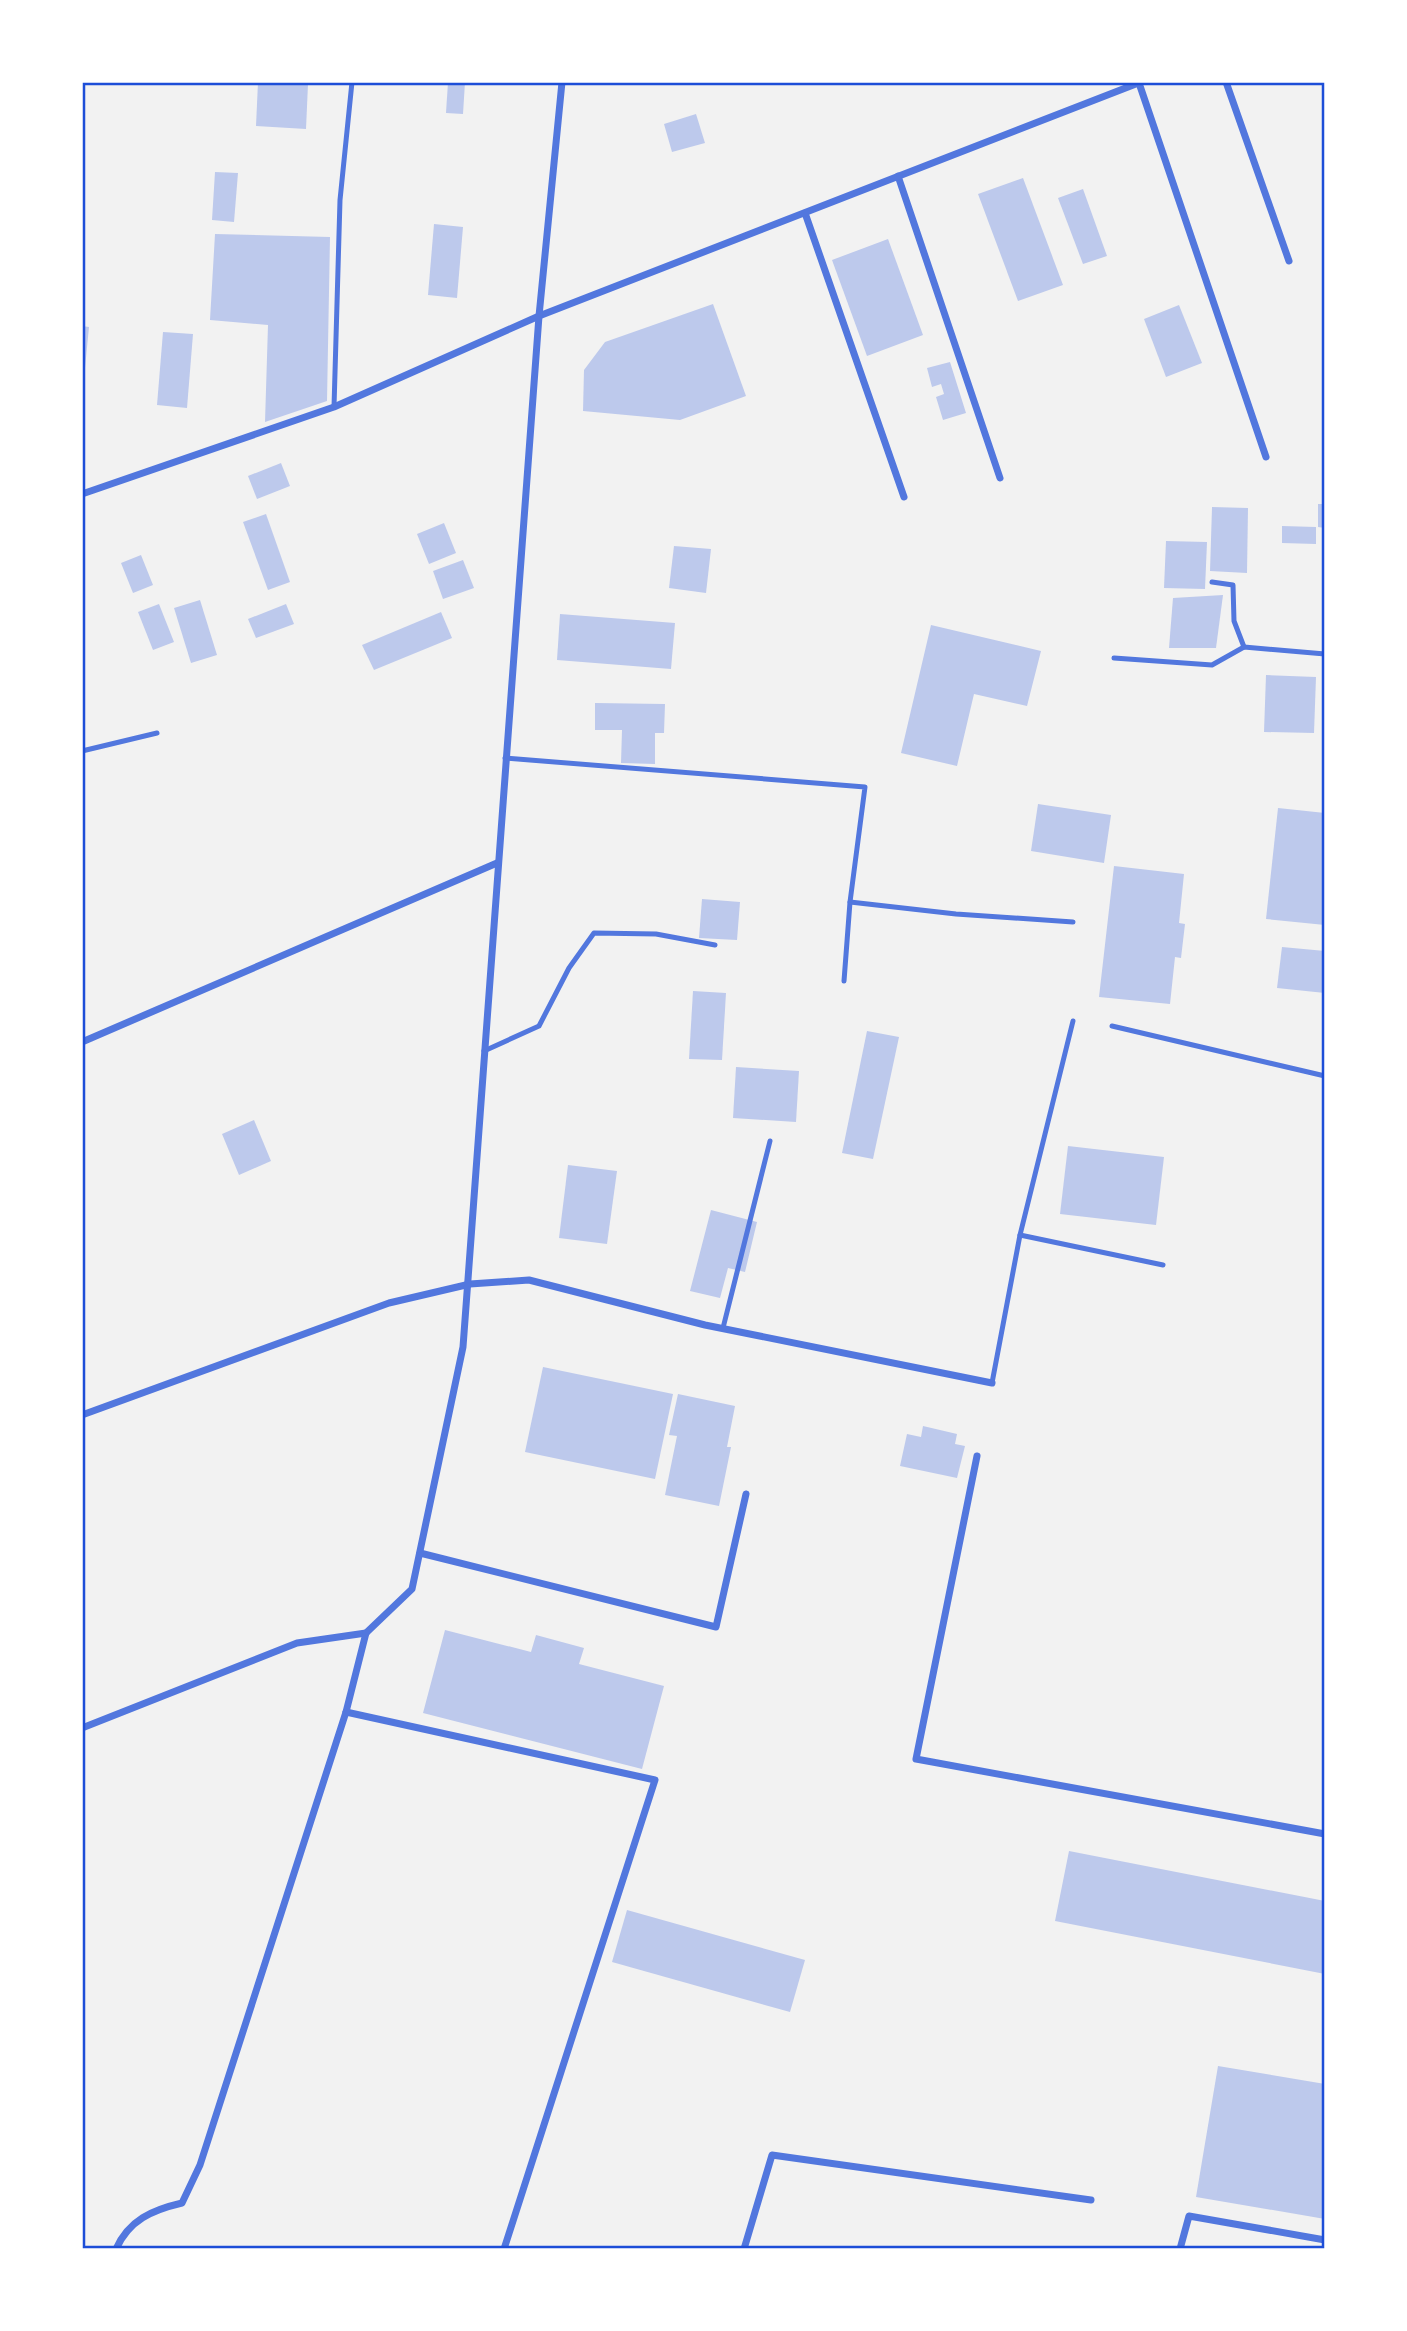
<svg xmlns="http://www.w3.org/2000/svg" width="1407" height="2331" viewBox="0 0 1407 2331" font-family="'Source Serif 4',serif">
<style>
.building{fill:#bdc9ec}
.lines{fill:none;stroke-linecap:round;stroke-linejoin:round}
.service{stroke:#5277de;stroke-width:5}
.minor{stroke:#5277de;stroke-width:7}
.neatline{fill:none;stroke:#1d4ed8;stroke-width:2.5}
</style>
<rect width="100%" height="100%" fill="#f2f2f2"/>
<g class="building">
<polygon points="258,82 308,84 306,129 256,126"/>
<polygon points="448,82 465,82 463,114 446,113"/>
<polygon points="696,114 705,143 672,152 664,124"/>
<polygon points="215,172 238,173 234,222 212,220"/>
<polygon points="1023,178 1063,285 1018,301 978,194"/>
<polygon points="1083,189 1107,256 1083,264 1058,198"/>
<polygon points="434,224 463,227 457,298 428,295"/>
<polygon points="215,234 330,237 327,401 265,422 268,325 210,320"/>
<polygon points="888,239 923,335 867,356 832,260"/>
<polygon points="713,304 746,396 680,420 583,411 584,370 605,342"/>
<polygon points="1179,305 1202,363 1166,377 1144,319"/>
<polygon points="82,326 89,327 84,378 82,378"/>
<polygon points="163,332 193,334 187,408 157,405"/>
<polygon points="950,362 966,413 943,420 936,397 944,394 941,384 932,387 927,368"/>
<polygon points="281,463 290,486 257,499 248,476"/>
<polygon points="1318,504 1325,504 1325,528 1318,527"/>
<polygon points="1212,507 1248,508 1247,573 1210,571"/>
<polygon points="266,514 290,582 268,590 243,522"/>
<polygon points="444,523 456,553 429,564 417,534"/>
<polygon points="1282,526 1316,527 1316,544 1282,543"/>
<polygon points="1166,541 1207,542 1205,589 1164,588"/>
<polygon points="674,546 711,549 706,593 669,588"/>
<polygon points="141,555 153,585 133,593 121,563"/>
<polygon points="463,560 474,588 443,599 433,571"/>
<polygon points="1223,595 1216,648 1169,648 1173,598"/>
<polygon points="200,600 217,655 191,663 174,608"/>
<polygon points="159,604 174,642 153,650 138,612"/>
<polygon points="286,604 294,624 256,638 248,619"/>
<polygon points="441,612 452,638 374,670 362,645"/>
<polygon points="560,614 675,623 671,669 557,660"/>
<polygon points="931,625 1041,651 1027,706 974,694 957,766 901,753"/>
<polygon points="1266,675 1316,677 1314,733 1264,732"/>
<polygon points="595,703 665,704 664,733 655,733 655,764 621,763 622,730 595,730"/>
<polygon points="1038,804 1111,815 1104,863 1031,851"/>
<polygon points="1278,808 1325,813 1325,925 1266,919"/>
<polygon points="1114,866 1184,874 1179,923 1185,924 1181,958 1175,957 1170,1004 1099,997"/>
<polygon points="702,899 740,902 737,940 699,938"/>
<polygon points="1282,947 1325,951 1325,993 1277,988"/>
<polygon points="693,991 726,993 722,1060 689,1059"/>
<polygon points="867,1031 899,1037 873,1159 842,1153"/>
<polygon points="736,1067 799,1071 796,1122 733,1118"/>
<polygon points="254,1120 271,1161 239,1175 222,1134"/>
<polygon points="1068,1146 1164,1157 1156,1225 1060,1214"/>
<polygon points="568,1165 617,1171 607,1244 559,1238"/>
<polygon points="711,1210 757,1222 745,1272 728,1268 720,1298 690,1291"/>
<polygon points="543,1367 673,1394 655,1479 525,1452"/>
<polygon points="678,1394 735,1406 727,1447 731,1447 719,1506 665,1495 677,1436 669,1435"/>
<polygon points="923,1426 957,1434 955,1444 965,1446 957,1478 900,1466 907,1434 921,1437"/>
<polygon points="445,1630 531,1652 536,1635 584,1648 579,1664 664,1686 642,1769 423,1713"/>
<polygon points="1069,1851 1325,1901 1325,1974 1055,1921"/>
<polygon points="627,1910 805,1960 790,2012 612,1962"/>
<polygon points="1218,2066 1325,2084 1325,2219 1196,2197"/>
</g>
<g class="lines">
<g class="service">
<polyline points="334,407 340,200 352,82"/>
<polyline points="1212,582 1233,585 1234,621 1244,647"/>
<polyline points="1114,658 1212,665 1244,647 1325,654"/>
<polyline points="82,751 157,733"/>
<polyline points="505,758 865,787 850,902 844,981"/>
<polyline points="850,902 956,914 1073,922"/>
<polyline points="1112,1026 1325,1076"/>
<polyline points="484,1051 539,1026 569,968 594,933 656,934 715,945"/>
<polyline points="1020,1235 1163,1265"/>
<polyline points="723,1328 770,1141"/>
<polyline points="992,1383 1020,1235 1073,1021"/>
</g>
<g class="minor">
<polyline points="1226,82 1289,261"/>
<polyline points="1139,83 1266,457"/>
<polyline points="898,176 1000,478"/>
<polyline points="805,213 904,497"/>
<polyline points="82,494 334,407 539,316 1141,82"/>
<polyline points="82,1042 497,863"/>
<polyline points="82,1415 389,1303 470,1284 529,1280 705,1325 992,1383"/>
<polyline points="977,1456 916,1759 1325,1834"/>
<polyline points="420,1553 716,1627 746,1494"/>
<polyline points="346,1712 655,1780 504,2249"/>
<polyline points="82,1728 297,1643 366,1633"/>
<path d="M116 2249C129 2220 152 2210 182 2203L200 2165 346 1712 366 1633 412 1589 463 1347 539 316 562 82"/>
<polyline points="744,2249 772,2155 1091,2200"/>
<polyline points="1180,2249 1189,2216 1325,2240"/>
</g>
</g>
<rect width="1407" height="2331" fill="none" stroke="#ffffff" stroke-width="168"/>
<rect x="84" y="84" width="1239" height="2163" class="neatline"/>
</svg>
